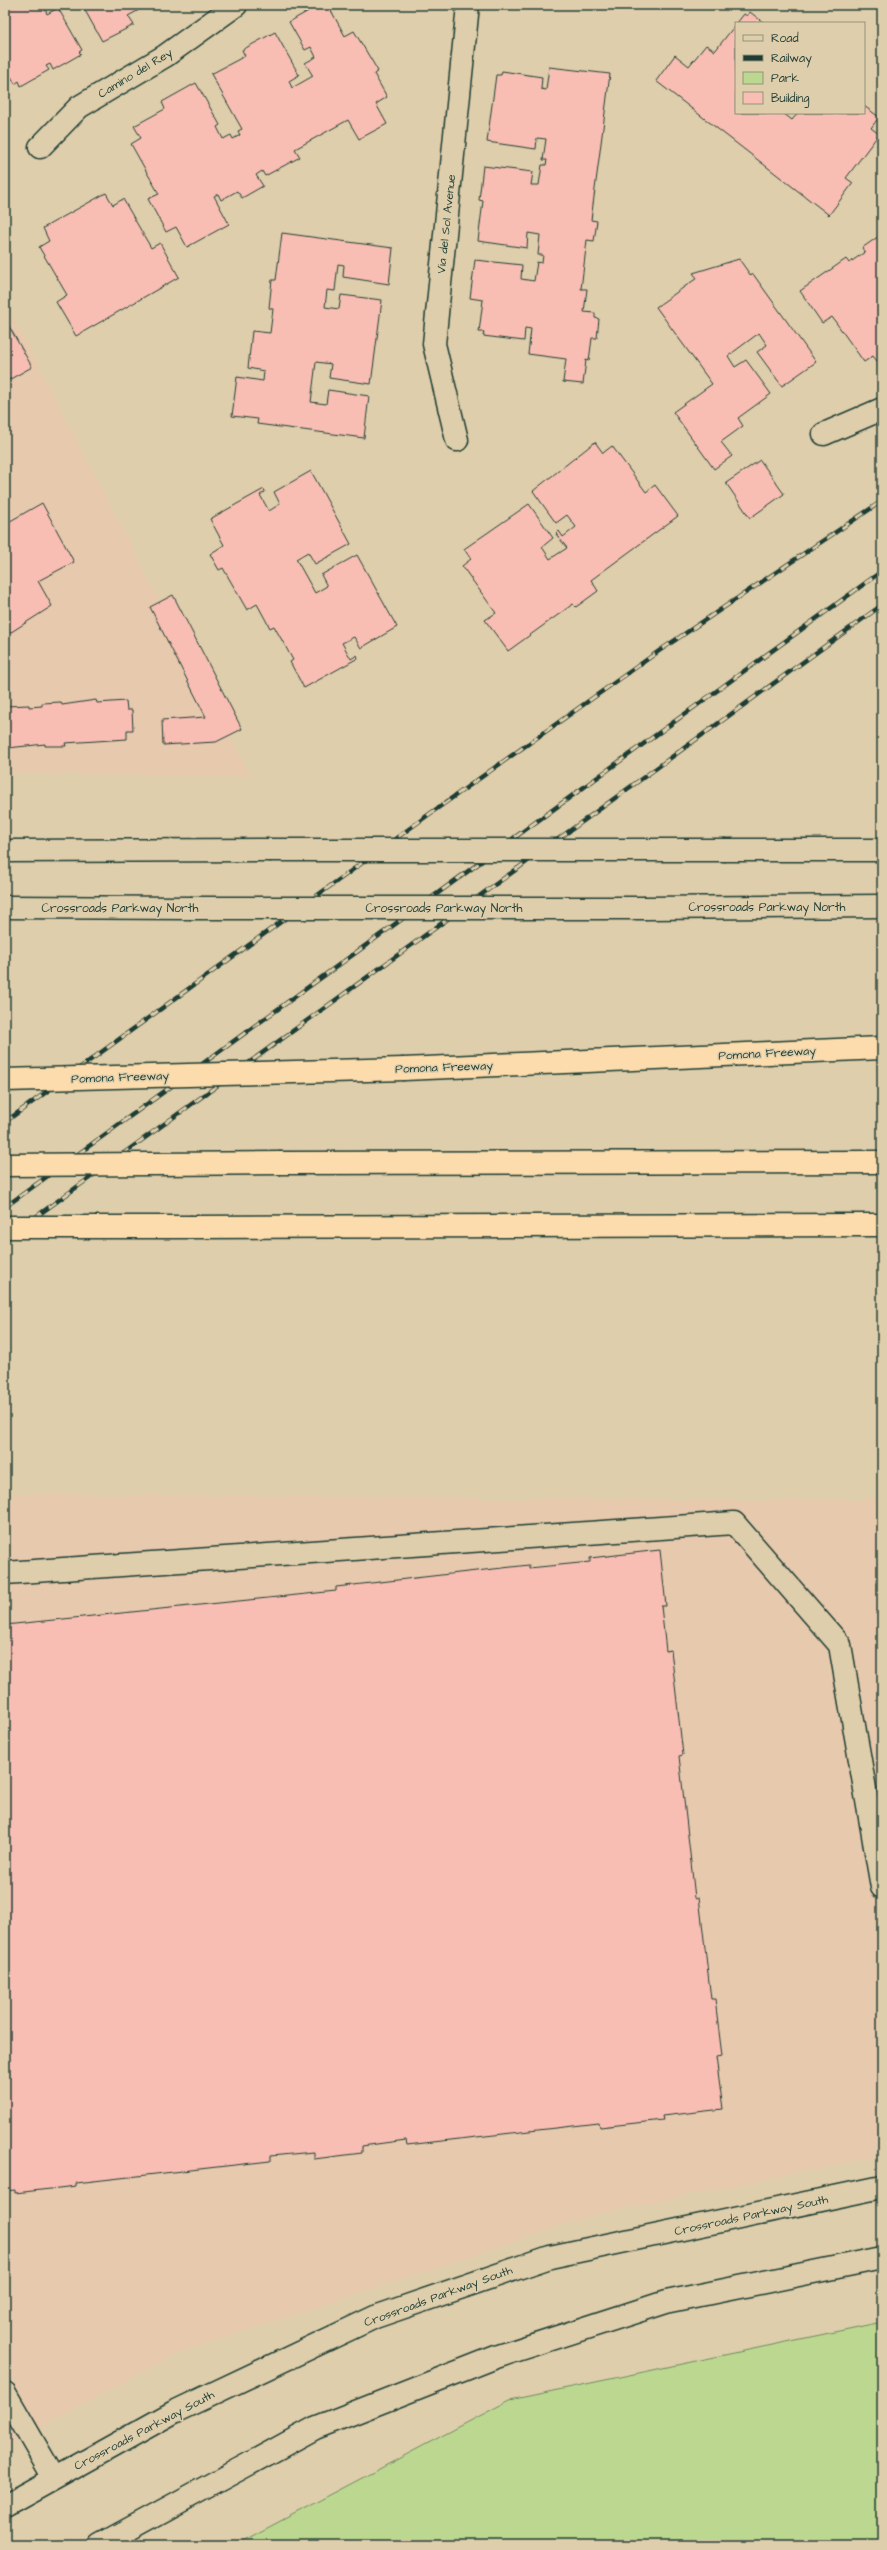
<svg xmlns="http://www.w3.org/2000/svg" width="887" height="2550" viewBox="0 0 887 2550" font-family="'Architects Daughter',sans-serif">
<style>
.built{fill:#e7c9ad}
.green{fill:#bcd890;stroke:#6e8a62}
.building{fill:#f9beb3;stroke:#1f3d34}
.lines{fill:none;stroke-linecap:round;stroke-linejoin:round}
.service-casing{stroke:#1f3d34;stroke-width:25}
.minor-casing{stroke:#1f3d34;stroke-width:25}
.tertiary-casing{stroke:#1f3d34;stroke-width:25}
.motorway-casing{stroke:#1f3d34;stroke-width:25}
.service{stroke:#dfceab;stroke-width:22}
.minor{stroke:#dfceab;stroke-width:22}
.tertiary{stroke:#dfceab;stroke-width:22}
.motorway{stroke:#fcdcac;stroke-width:22}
.rail-casing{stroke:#1f3d34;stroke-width:4.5}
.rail{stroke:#dfceab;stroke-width:3;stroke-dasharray:9;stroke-linecap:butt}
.tertiary-bridge-casing{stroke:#1f3d34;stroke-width:25;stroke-linecap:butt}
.motorway-bridge-casing{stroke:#1f3d34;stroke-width:25;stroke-linecap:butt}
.tertiary-bridge{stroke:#dfceab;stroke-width:22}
.motorway-bridge{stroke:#fcdcac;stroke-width:22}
.labels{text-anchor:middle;stroke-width:3;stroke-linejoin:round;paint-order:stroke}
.street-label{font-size:12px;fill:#1f3d34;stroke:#dfceab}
</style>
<rect width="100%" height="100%" fill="#dfceab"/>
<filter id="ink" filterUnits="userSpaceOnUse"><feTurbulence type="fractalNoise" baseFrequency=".025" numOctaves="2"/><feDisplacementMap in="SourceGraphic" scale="8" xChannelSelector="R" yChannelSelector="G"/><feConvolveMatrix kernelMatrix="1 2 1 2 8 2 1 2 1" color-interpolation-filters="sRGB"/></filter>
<g filter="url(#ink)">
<g class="built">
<polygon points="5,302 250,776 5,773"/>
<polygon points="5,1494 775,1501 882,1499 882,2155 600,2213 173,2355 5,2447"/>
</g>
<polygon class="green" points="882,2322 882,2545 235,2545 510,2400"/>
<g class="building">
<polygon points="5,5 51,5 45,8 47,14 58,8 82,50 79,52 81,54 53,70 50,64 46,66 49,70 21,86 19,81 15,84 5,65"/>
<polygon points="82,5 148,5 128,16 134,25 102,41"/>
<polygon points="319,5 328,5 345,36 354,31 378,71 374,74 387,97 376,104 387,124 359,139 348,120 295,149 300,157 265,176 262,171 256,175 263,186 242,198 237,191 221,200 218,194 214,196 229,224 187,247 176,227 166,232 148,199 159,194 131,144 141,138 134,126 165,109 162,102 196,83 220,125 217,127 223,139 231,135 233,139 240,135 238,131 242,129 211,74 245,56 242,50 275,32 299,75 289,81 292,88 313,76 305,63 316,57 311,47 305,50 289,22"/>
<polygon points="750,12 764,23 737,23 744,14 747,16"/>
<polygon points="736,24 736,113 783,113 792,120 798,113 864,113 864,106 879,117 871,128 879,134 846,178 853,183 829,215 656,81 675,55 689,66 706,45 715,51"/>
<polygon points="549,67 610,74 591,220 597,221 594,241 587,240 581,289 587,289 584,312 595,313 595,318 599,319 597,338 592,338 589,361 586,360 583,384 563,382 566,359 528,354 531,329 525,328 524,341 483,336 484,332 479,332 483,300 470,298 475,260 522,265 521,279 534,281 537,262 542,263 543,255 538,255 540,235 528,233 527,248 478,241 483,201 479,200 483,166 533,172 531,185 539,185 542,165 546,165 547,160 543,160 546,139 537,138 536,149 487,142 496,75 501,75 502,71 542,77 541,89 546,90"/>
<polygon points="106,193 113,205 123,199 151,248 160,243 179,277 76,336 56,302 67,295 39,247 49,241 43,228"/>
<polygon points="282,233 393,248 389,284 343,277 344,265 338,264 335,291 327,290 325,307 339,309 341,295 382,300 371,384 329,378 331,364 316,362 311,402 326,404 328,390 369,396 364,438 257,424 258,419 232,416 237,377 263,381 264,371 248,368 252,331 270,333 273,309 269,308 272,280 276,280"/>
<polygon points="882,234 882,366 881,366 873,356 864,362 832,317 822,323 800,291 846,259 849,263 865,252 862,248"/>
<polygon points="739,259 751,276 753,274 816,362 782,386 757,352 767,345 759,333 728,356 735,367 746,360 771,394 738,418 743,426 721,442 732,456 714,469 673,412 712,384 656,307 697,278 693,273"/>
<polygon points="5,319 32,367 5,382"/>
<polygon points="595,442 603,453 612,446 646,492 655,485 678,516 591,580 598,591 576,607 573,604 508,651 485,620 496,613 462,566 471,559 464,549 529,504 553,538 542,547 550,559 567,548 556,534 559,531 563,537 576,527 567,515 556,523 533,491"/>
<polygon points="760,460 784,494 750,518 726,483"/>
<polygon points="311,471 351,544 315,564 308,552 296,559 315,593 327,586 321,575 357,555 397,627 361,648 354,637 342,643 351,659 357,655 358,658 304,688 290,662 293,660 274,626 270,628 257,604 247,610 223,568 219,570 210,554 224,545 210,519 264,489 265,492 260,495 269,511 280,504 274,492"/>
<polygon points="42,503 74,562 38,581 52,606 5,636 5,524"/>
<polygon points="173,595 242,729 216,742 163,745 162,720 206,717 150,607"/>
<polygon points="96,700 97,703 126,701 127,710 132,710 133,730 127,730 127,739 65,743 66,746 45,746 45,744 8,748 8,746 5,746 5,706 29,705 29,707 42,706 42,703 61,702 62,705"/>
<polygon points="660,1550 666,1606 661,1606 666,1651 671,1650 683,1755 679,1756 695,1898 699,1897 711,1999 715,1999 722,2056 716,2057 723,2109 662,2116 663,2120 600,2127 599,2123 407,2145 406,2140 362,2146 362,2153 314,2159 314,2152 270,2156 270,2161 76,2183 76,2186 15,2193 15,2190 5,2191 5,1625 336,1591 336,1587 529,1565 529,1568 590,1562 590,1558"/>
</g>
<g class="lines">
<defs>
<g id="service">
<polyline points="5,1573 734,1523 840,1645 882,1887"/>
<polyline points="5,2393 54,2478"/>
</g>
<g id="minor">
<polyline points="40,147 79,107 165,56 236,5"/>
<polyline points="824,434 882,409"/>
<polyline points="457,440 434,344 468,5"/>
</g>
<g id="tertiary">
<polyline points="726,850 882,850"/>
<polyline points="5,851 269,850"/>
<polyline points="5,907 190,908"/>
<polyline points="646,908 882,906"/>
<polyline points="5,2506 174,2412 375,2317 550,2257 882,2187"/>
<polyline points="100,2545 315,2428 496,2357 666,2302 882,2258"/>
</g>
<g id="motorway">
<polyline points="404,1069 882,1048"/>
<polyline points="281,1163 882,1162"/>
<polyline points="192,1227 882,1225"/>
</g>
</defs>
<use href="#service" class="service-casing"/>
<use href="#minor" class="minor-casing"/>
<use href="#tertiary" class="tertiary-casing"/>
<use href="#motorway" class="motorway-casing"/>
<use href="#service" class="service"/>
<use href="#minor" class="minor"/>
<use href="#tertiary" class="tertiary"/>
<use href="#motorway" class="motorway"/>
<defs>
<g id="rail">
<polyline points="5,1122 435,810 659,651 882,501"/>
<polyline points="5,1207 882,571"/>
<polyline points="5,1239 882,605"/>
</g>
</defs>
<use href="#rail" class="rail-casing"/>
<use href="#rail" class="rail"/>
<defs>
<g id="tertiary-bridge">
<polyline points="269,850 726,850"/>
<polyline points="190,908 646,908"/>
</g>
<g id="motorway-bridge">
<polyline points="5,1080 404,1069"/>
<polyline points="5,1165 281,1163"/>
<polyline points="5,1227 192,1227"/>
</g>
</defs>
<use href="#tertiary-bridge" class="tertiary-bridge-casing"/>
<use href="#motorway-bridge" class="motorway-bridge-casing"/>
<use href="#tertiary-bridge" class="tertiary-bridge"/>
<use href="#motorway-bridge" class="motorway-bridge"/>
</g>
</g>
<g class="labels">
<g class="street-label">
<text transform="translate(135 73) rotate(-31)" y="4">Camino del Rey</text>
<text transform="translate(446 224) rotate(-84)" y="4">Via del Sol Avenue</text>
<text x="767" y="911">Crossroads Parkway North</text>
<text x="120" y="912">Crossroads Parkway North</text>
<text x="444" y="912">Crossroads Parkway North</text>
<text transform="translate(767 1053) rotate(-3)" y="4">Pomona Freeway</text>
<text transform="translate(444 1067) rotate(-2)" y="4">Pomona Freeway</text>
<text transform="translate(120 1077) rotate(-2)" y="4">Pomona Freeway</text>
<text transform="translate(751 2215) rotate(-12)" y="4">Crossroads Parkway South</text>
<text transform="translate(438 2296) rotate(-20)" y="4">Crossroads Parkway South</text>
<text transform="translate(144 2430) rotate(-28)" y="4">Crossroads Parkway South</text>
</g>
</g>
<rect width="887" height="2550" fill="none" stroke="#dfceab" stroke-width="20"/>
<rect x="10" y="10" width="867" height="2530" fill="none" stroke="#1f3d34" stroke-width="1.5" filter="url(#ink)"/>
<rect x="735" y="22" width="130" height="92" fill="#dfceab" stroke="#92947b"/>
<rect x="743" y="35" width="20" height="6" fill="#dfceab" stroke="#92947b"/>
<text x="771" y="42" font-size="12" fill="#1f3d34">Road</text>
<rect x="743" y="55" width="20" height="6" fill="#1f3d34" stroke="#92947b"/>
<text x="771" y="62" font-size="12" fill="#1f3d34">Railway</text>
<rect x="743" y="72" width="20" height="12" fill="#bcd890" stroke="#92947b"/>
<text x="771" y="82" font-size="12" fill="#1f3d34">Park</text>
<rect x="743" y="92" width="20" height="12" fill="#f9beb3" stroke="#92947b"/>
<text x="771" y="102" font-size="12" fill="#1f3d34">Building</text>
</svg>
